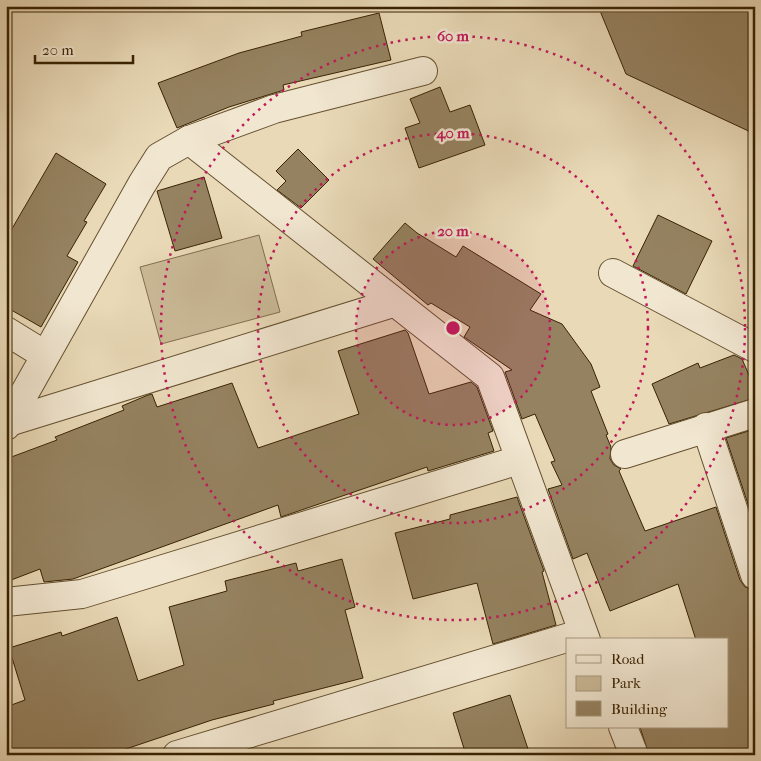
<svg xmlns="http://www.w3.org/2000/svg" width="761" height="761" viewBox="0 0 761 761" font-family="'IM FELL French Canon',serif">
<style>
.green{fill:#cbba98;stroke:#826e4d}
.building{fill:#958260;stroke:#392302}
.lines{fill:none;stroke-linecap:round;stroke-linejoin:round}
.minor-casing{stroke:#65502f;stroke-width:30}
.minor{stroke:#f1e6d0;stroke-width:28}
.ring{fill:none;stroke:#c2185b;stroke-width:2.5;stroke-dasharray:2.5 5}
.centre{fill:#c2185b;stroke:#f1e6d0;stroke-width:2.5}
.ring-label{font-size:15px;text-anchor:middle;font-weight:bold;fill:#c2185b;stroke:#f1e6d0;stroke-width:5;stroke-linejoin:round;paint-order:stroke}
</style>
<rect width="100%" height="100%" fill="#e9d9b7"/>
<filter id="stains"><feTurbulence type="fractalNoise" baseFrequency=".004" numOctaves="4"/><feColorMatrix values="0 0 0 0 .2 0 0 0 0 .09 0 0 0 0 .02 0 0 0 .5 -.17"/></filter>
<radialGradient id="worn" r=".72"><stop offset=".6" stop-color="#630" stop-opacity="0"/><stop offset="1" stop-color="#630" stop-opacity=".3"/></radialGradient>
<polygon class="green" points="259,235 280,312 161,344 140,267"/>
<g class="building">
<polygon points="598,6 755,6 755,134 626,74"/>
<polygon points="379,13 391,60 283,85 284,90 229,107 177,128 158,83 239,53 302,36 301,32"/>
<polygon points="440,87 450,112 470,105 485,145 419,168 405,128 420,123 410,99"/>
<polygon points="298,149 329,180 301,208 277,190 286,181 276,171"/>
<polygon points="56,153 106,184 84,221 87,222 67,256 78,262 41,327 6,307 6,239"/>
<polygon points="204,177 222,238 175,251 157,191"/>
<polygon points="658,215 712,241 686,294 633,266"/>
<polygon points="405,223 417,233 456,257 463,246 541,294 530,310 562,324 591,364 600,387 591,391 608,434 606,435 611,447 610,459 614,465 621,469 619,471 645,531 716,507 740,580 745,587 755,590 755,755 649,755 640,727 727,727 727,640 696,640 678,584 610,611 587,553 573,559 548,489 562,485 551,462 555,461 535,414 522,419 505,372 512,370 464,337 470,327 431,303 428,305 373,259"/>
<polygon points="405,330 408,333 429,394 471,382 477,387 493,431 488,433 494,451 428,471 427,467 281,517 278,505 73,579 44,582 40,569 6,582 6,459 57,440 55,437 124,410 122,406 148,395 152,394 157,407 232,383 258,448 359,414 338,351"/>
<polygon points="734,355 742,359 755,389 755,398 669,424 652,384 698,363 700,368"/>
<polygon points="755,429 755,525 726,438"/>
<polygon points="517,497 544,571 542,572 556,625 493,644 477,583 413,599 395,533 450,519 450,515"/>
<polygon points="342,559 355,607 345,610 363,678 273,701 274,704 212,720 108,755 6,755 6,707 25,700 9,648 61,632 62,636 117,617 138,681 184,665 169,607 227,591 225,581 296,563 298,571"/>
<polygon points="510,695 530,755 466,755 453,713"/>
</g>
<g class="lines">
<defs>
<g id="minor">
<polyline points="189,140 490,377 586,640"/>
<polyline points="613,273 755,348"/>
<polyline points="6,331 45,355"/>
<polyline points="9,422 393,303"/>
<polyline points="6,426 142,184 159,157 189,140 274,109 423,71"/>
<polyline points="706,427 755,575"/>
<polyline points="625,454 755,413"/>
<polyline points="6,602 82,594 519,460"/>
<polyline points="623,727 634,755"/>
<polyline points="177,755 583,633"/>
</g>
</defs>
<use href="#minor" class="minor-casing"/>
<use href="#minor" class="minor"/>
</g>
<circle cx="453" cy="328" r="97" fill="#c2185b" fill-opacity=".12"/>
<g class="ring">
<circle cx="453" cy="328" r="97"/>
<circle cx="453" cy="328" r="195"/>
<circle cx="453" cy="328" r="292"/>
</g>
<circle cx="453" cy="328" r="8" class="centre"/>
<g class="ring-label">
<text x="453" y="41">60 m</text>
<text x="453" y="138">40 m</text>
<text x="453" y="236">20 m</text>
</g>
<rect width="761" height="761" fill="none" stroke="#e9d9b7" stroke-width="25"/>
<rect x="8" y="8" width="746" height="746" fill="none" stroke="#392302" stroke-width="2.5"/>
<rect x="12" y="12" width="736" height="736" fill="none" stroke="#392302"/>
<rect x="566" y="638" width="162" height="90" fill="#f1e6d0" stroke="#a7987e"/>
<rect x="576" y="655" width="25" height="8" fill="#f1e6d0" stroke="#a7987e"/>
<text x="611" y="664" font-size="15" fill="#392302">Road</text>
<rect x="576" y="676" width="25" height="15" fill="#cbba98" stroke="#a7987e"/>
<text x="611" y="688" font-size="15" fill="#392302">Park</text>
<rect x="576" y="701" width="25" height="15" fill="#958260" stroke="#a7987e"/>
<text x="611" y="714" font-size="15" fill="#392302">Building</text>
<path d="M35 55v8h98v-8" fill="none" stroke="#392302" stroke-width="2.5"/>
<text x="42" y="55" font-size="15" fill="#392302" stroke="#f1e6d0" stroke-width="4" paint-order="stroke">20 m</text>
<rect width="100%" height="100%" filter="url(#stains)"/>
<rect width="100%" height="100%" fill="url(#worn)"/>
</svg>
